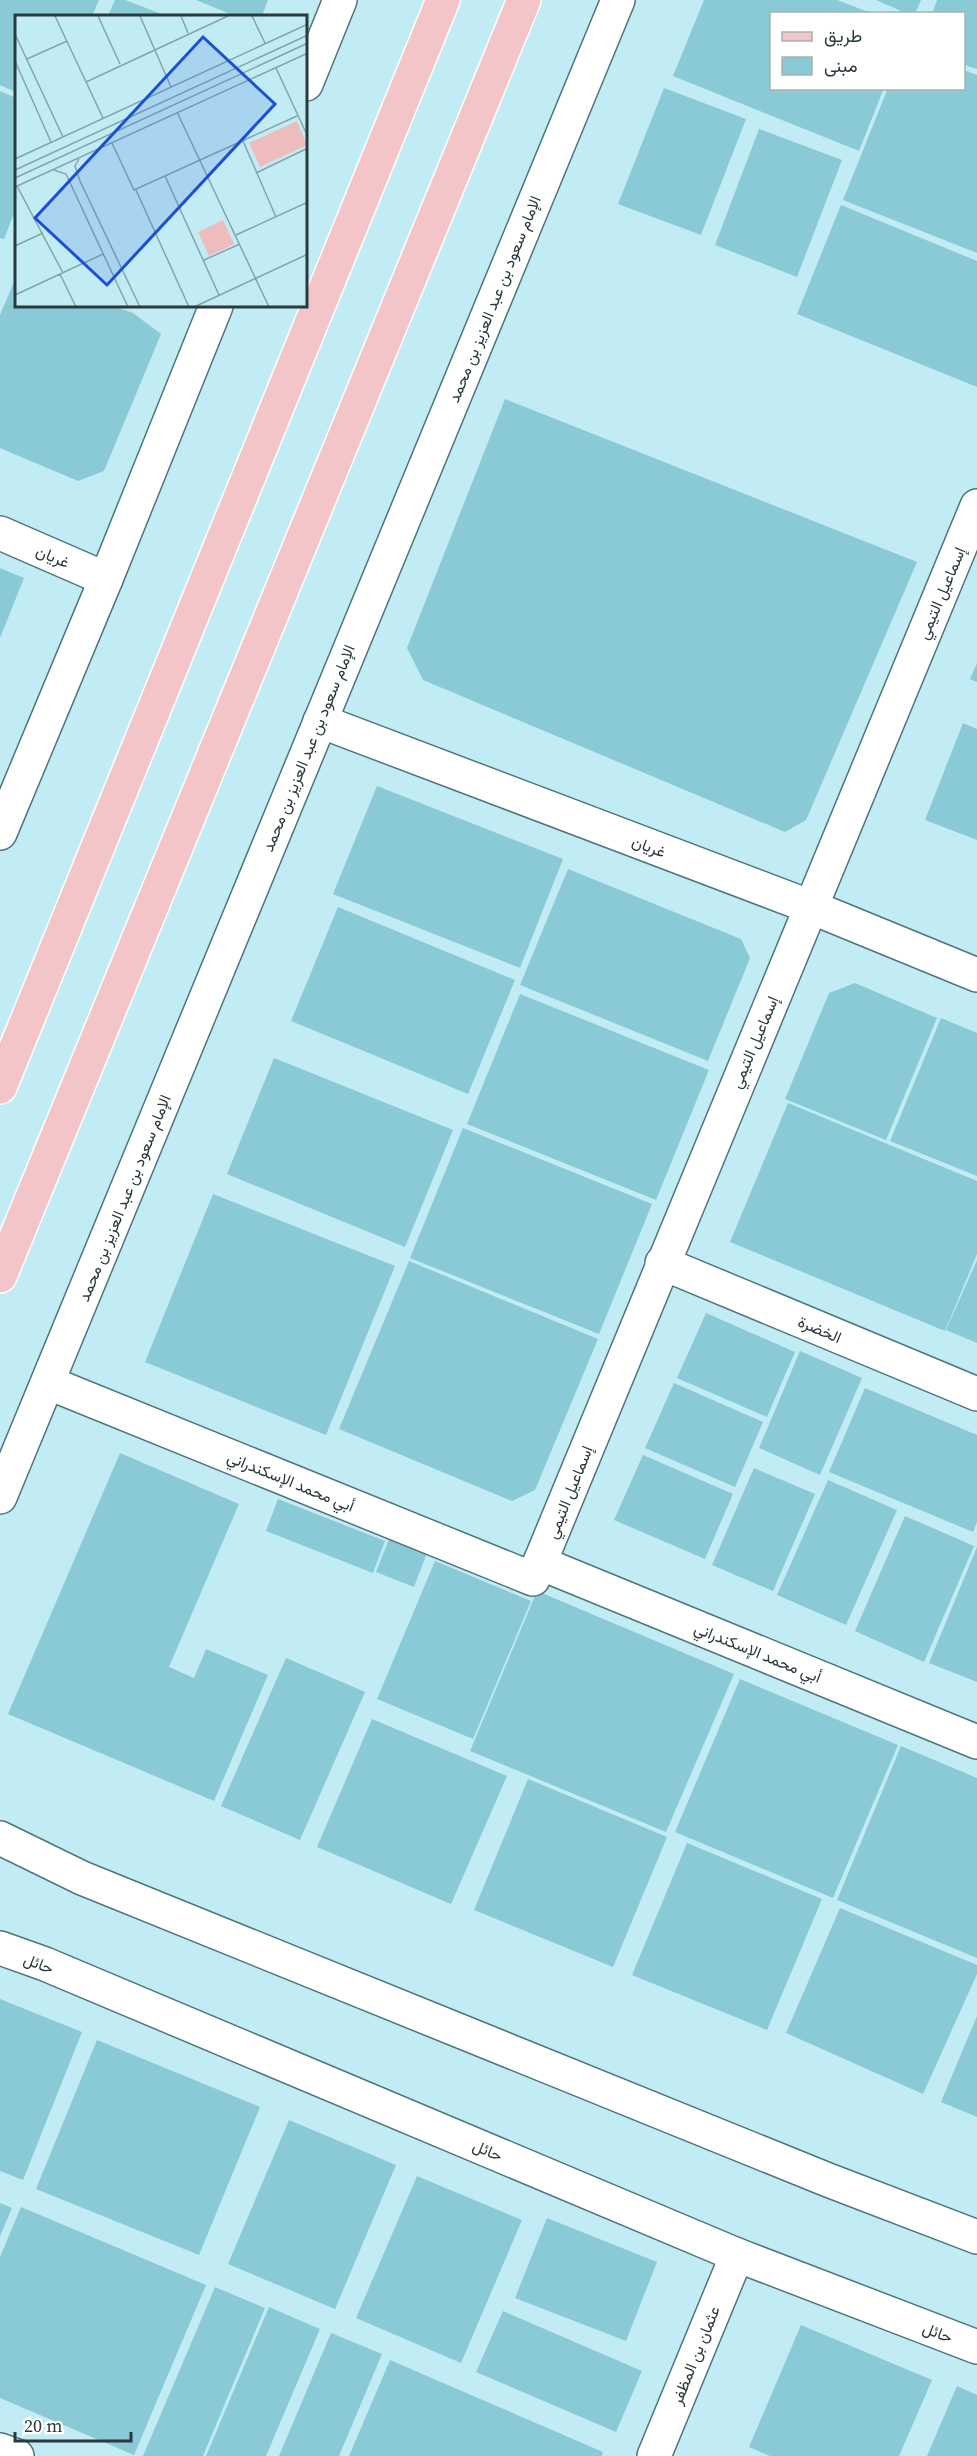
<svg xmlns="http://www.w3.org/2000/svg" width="977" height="2456" viewBox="0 0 977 2456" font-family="'Source Serif 4',Vazirmatn,serif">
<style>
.building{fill:#89cad6}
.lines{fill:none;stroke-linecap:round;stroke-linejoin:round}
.minor-casing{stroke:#4e757c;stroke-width:36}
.tertiary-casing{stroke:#4e757c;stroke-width:36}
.primary-casing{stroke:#fff;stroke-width:36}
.minor{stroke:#fff;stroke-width:33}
.tertiary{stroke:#fff;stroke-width:33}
.primary{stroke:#f3c5c8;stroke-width:33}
.labels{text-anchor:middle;stroke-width:4.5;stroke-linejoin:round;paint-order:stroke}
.street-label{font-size:16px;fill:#29393c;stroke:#fff}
.inset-road{fill:none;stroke:#85a4aa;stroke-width:1.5}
.view{fill:#1d4ed8;fill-opacity:0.15;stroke:#1d4ed8;stroke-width:3}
.inset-edge{fill:none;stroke:#29393c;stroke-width:3}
</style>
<rect width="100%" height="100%" fill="#c2ecf4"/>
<g class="building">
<polygon points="0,0 99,0 92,16 16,16 16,92 0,85"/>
<polygon points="115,0 125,0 167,16 108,16"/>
<polygon points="196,0 268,0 262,16 235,16"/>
<polygon points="704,0 837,0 871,13 772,14 772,88 884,88 859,151 673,76"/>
<polygon points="876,0 921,0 915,14 908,14"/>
<polygon points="937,0 977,0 977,69 964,65 964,14 932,14"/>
<polygon points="964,70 977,75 977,253 843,200 888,88 964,88"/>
<polygon points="664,88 746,119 701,235 618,204"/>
<polygon points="0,91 16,98 16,208 4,239 0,238"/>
<polygon points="759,129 842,160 797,277 715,245"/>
<polygon points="841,205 977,261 977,387 797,314"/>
<polygon points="16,277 16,306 113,306 133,313 161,334 104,471 78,481 0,448 0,315"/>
<polygon points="505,399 917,562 806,820 785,832 423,680 407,648"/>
<polygon points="0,568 24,578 0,638"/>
<polygon points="977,663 977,682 970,679"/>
<polygon points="963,723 977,729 977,840 925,820"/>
<polygon points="377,786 563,859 520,968 333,894"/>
<polygon points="568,869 741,939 750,958 708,1061 520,985"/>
<polygon points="338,907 515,980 468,1094 291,1021"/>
<polygon points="855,983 937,1018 886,1140 785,1099 829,993"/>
<polygon points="520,994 709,1070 656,1200 467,1124"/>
<polygon points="941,1018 977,1033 977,1176 890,1141"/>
<polygon points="274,1058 453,1130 405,1247 227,1174"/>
<polygon points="788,1103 977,1181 977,1254 945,1331 730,1242"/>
<polygon points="463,1128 652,1204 599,1334 410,1258"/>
<polygon points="213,1194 395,1266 326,1435 145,1362"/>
<polygon points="977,1260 977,1343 946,1330"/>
<polygon points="409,1261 598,1339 535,1490 512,1501 339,1429"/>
<polygon points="706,1313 795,1352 767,1417 677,1378"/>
<polygon points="800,1351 862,1378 820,1475 759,1448"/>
<polygon points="674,1383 763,1422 735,1487 645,1448"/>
<polygon points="865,1388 977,1435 977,1522 973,1532 829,1472"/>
<polygon points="120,1453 239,1504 169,1667 194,1678 206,1649 268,1675 214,1801 8,1714"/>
<polygon points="643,1455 733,1494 705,1559 614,1520"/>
<polygon points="754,1468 815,1494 773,1591 712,1565"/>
<polygon points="828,1480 897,1510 846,1625 777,1595"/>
<polygon points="278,1499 385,1541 373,1573 266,1531"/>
<polygon points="905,1516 974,1546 924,1662 855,1631"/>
<polygon points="389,1539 427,1553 414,1587 376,1572"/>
<polygon points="977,1547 977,1682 929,1663"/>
<polygon points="435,1561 531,1601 473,1739 377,1699"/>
<polygon points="537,1591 734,1674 666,1832 470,1751"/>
<polygon points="286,1658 365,1692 300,1840 221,1806"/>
<polygon points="740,1679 898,1745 833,1898 675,1832"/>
<polygon points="372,1719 507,1776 451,1904 317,1847"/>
<polygon points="901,1746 977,1778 977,1958 837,1900"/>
<polygon points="528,1779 667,1837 613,1967 474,1910"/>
<polygon points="687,1843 822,1899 767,2030 632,1975"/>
<polygon points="840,1908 977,1965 977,1974 923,2094 786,2033"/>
<polygon points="0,1999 82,2032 23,2180 0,2171"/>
<polygon points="977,2016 977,2117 941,2102"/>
<polygon points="97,2040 260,2107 199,2255 36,2189"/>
<polygon points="289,2120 396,2165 335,2309 228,2264"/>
<polygon points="417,2176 522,2220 461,2363 356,2318"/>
<polygon points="0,2203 12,2208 0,2236"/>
<polygon points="21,2207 206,2285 134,2455 0,2398 0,2257"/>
<polygon points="547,2218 657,2262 626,2341 515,2298"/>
<polygon points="215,2287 265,2308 203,2456 143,2456"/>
<polygon points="269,2307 320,2329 266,2456 206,2456"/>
<polygon points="503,2311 642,2371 616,2432 476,2372"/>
<polygon points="801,2325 932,2380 899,2456 770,2456 749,2447"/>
<polygon points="331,2333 382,2354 339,2456 279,2456"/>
<polygon points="390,2360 603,2452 602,2456 349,2456"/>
<polygon points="957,2386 977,2395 977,2456 927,2456"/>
</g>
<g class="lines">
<defs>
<g id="minor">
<polyline points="0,533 106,579"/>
<polyline points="320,721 811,907 977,975"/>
<polyline points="662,1263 977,1394"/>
<polyline points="49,1383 533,1579 977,506"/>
<polyline points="540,1563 977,1742"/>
<polyline points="0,2450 17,2456"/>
<polyline points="654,2456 737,2255"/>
</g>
<g id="tertiary">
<polyline points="306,84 340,0"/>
<polyline points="0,833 106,579 216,306"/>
<polyline points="0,1497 618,0"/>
<polyline points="0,1838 82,1878 828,2180 977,2237"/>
<polyline points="0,1948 45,1964 737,2255 977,2347"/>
</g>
<g id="primary">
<polyline points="0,1087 443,0"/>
<polyline points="0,1276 524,0"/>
</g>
</defs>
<use href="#minor" class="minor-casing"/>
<use href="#tertiary" class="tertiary-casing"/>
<use href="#primary" class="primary-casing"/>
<use href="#minor" class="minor"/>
<use href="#tertiary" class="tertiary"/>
<use href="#primary" class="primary"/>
</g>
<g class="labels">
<g class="street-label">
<text transform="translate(494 299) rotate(-68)" y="6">الإمام سعود بن عبد العزيز بن محمد</text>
<text transform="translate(53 556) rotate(23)" y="6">غريان</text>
<text transform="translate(941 593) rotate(-67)" y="6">إسماعيل التيمي</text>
<text transform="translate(308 748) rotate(-68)" y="6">الإمام سعود بن عبد العزيز بن محمد</text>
<text transform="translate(649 846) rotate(21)" y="6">غريان</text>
<text transform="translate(754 1042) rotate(-67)" y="6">إسماعيل التيمي</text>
<text transform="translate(124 1198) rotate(-68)" y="6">الإمام سعود بن عبد العزيز بن محمد</text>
<text transform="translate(820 1329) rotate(23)" y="6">الخضرة</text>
<text transform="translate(291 1481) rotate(22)" y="6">أبي محمد الإسكندراني</text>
<text transform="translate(569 1492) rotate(-68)" y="6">إسماعيل التيمي</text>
<text transform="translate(758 1652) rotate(22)" y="6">أبي محمد الإسكندراني</text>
<text transform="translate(39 1963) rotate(21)" y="6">حائل</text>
<text transform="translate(488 2150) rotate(23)" y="6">حائل</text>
<text transform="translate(938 2332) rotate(21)" y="6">حائل</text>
<text transform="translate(695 2355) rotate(-68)" y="6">عثمان بن المظفر</text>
</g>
</g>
<g transform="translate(15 15)">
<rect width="292" height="292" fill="#c2ecf4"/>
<path d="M282 106 292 130 245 152 234 128ZM208 205 219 229 194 241 183 217Z" fill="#efbcbe"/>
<path class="inset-road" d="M40 1 88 103M83 1 105 49M125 1 156 72M166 1 173 18M237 1 250 28M0 19 48 122M12 44 52 26M0 46 36 127M261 53 293 122M71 67 213 1M162 97 254 292M228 126 261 202M97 128 119 175 282 101M0 144 293 9M64 144 60 151 65 166 125 292M0 155 293 20M39 155 51 159 113 292M241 158 293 133M150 161 204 280M0 163 293 28M2 171 48 258M0 172 293 38M121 175 174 292M221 220 293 187M0 231 28 218M189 245 225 229M45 259 61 292M0 280 88 239M179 292 293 239"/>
<path class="view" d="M188 22 260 89 92 270 20 203Z"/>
<rect width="292" height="292" class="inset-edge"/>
</g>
<rect x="770" y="12" width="195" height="78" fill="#ffffff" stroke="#a9b0b1" stroke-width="1.5"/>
<rect x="782" y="32" width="30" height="9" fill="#f3c5c8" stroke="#a9b0b1" stroke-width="1.5"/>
<text x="824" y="42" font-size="18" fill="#29393c">طريق</text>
<rect x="782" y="57" width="30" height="18" fill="#89cad6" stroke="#a9b0b1" stroke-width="1.5"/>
<text x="824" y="72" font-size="18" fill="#29393c">مبنى</text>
<path d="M15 2432v9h116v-9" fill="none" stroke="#29393c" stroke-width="3"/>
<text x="24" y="2432" font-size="18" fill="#29393c" stroke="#ffffff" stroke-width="4.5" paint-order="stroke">20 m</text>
</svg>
